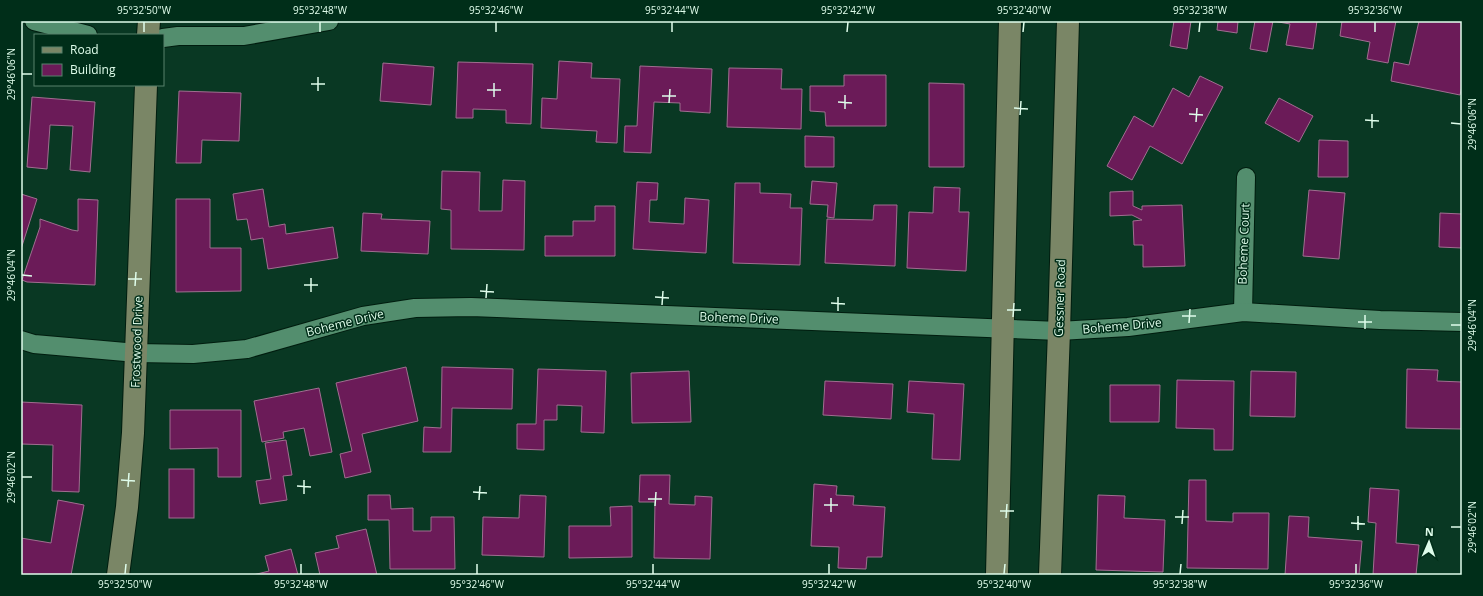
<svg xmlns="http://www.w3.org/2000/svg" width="1483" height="596" viewBox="0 0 1483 596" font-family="'Open Sans',sans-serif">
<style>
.building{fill:#6b1b58;stroke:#a06e90}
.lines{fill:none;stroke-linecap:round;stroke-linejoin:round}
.street-casing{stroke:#001d0f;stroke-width:20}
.secondary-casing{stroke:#001d0f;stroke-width:24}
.street{stroke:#538e6e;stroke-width:18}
.secondary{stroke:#7a8666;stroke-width:22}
.ticks{fill:none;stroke:#dffdeb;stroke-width:1.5}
.labels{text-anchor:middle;stroke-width:3;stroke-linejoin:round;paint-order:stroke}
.street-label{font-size:12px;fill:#dffdeb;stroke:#002e19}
.neatline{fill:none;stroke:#dffdeb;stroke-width:1.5}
.ticks-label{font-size:10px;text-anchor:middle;fill:#dffdeb}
</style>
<rect width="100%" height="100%" fill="#093823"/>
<g class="building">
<polygon points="1174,21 1191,21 1187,49 1170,46"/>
<polygon points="1218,21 1238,21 1237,33 1217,30"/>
<polygon points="1255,21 1317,21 1313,49 1286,45 1290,24 1273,21 1267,52 1250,49"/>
<polygon points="1342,21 1396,21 1388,63 1367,59 1370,42 1340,36"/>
<polygon points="1419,21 1462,22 1462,86 1460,95 1391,81 1394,62 1409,65"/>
<polygon points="559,61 592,63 591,78 620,79 617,143 596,142 597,131 541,128 542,98 557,99"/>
<polygon points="458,62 533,64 531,124 506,123 506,110 473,109 473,118 456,118"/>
<polygon points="383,63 434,67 431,105 380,101"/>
<polygon points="640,66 712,69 710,113 680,111 680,103 654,102 651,153 624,152 625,126 637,126"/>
<polygon points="729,68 782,69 781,89 802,89 801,129 727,127"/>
<polygon points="844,75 886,75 886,126 826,126 825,112 810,111 810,86 844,86"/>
<polygon points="1200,76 1223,87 1182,164 1150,146 1132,180 1107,166 1134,116 1153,127 1173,88 1189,97"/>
<polygon points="929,83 964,84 964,167 929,167"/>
<polygon points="179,91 241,93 239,141 202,140 201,163 176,163"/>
<polygon points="32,97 95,102 90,172 70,170 73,126 50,125 47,169 27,167"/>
<polygon points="1279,98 1313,116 1299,142 1265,123"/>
<polygon points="805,136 834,137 834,167 805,167"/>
<polygon points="1319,140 1348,141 1348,177 1318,177"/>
<polygon points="442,171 480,172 479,211 502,211 503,180 525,181 524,250 451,249 451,210 441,209"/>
<polygon points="812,181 837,183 834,218 827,217 828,205 810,204"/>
<polygon points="637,182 658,183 657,200 650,200 649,222 684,224 685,198 709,200 706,253 633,249"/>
<polygon points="735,183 760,183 760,193 791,194 790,208 802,208 800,265 733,263"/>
<polygon points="934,187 960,188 959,212 969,212 966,271 907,268 909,212 933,213"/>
<polygon points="263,189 269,227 285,224 286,234 333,227 338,258 268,269 263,238 251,240 247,219 237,220 233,194"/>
<polygon points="1309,190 1345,193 1339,259 1303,256"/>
<polygon points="1133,191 1133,206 1142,210 1142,206 1182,205 1185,266 1143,267 1143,245 1134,245 1133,221 1142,220 1132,215 1110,216 1110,192"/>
<polygon points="21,194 37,199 21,249"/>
<polygon points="78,199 98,200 95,285 27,282 22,280 40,227 40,219 72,230 78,231"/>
<polygon points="176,199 210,199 210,248 241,248 241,291 176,292"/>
<polygon points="874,205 897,205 895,266 825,263 827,219 873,220"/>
<polygon points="595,206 615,206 615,256 545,256 545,236 573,236 573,221 595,221"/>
<polygon points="363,213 382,214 381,219 430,221 428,254 361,251"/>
<polygon points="1440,213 1462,214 1462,248 1439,247"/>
<polygon points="406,367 418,421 362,434 371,472 345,478 340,454 352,451 336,383"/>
<polygon points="442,367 513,369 512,409 452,408 451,452 423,452 424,427 441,428"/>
<polygon points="538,369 606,371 604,433 581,432 582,406 557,405 557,420 544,420 544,450 517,449 517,424 536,424"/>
<polygon points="1407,369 1438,370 1437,381 1462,382 1462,429 1406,428"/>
<polygon points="689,371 691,422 632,423 631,373"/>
<polygon points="1251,371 1296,372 1295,417 1250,416"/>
<polygon points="1177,380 1234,381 1233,450 1214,450 1214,429 1176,428"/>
<polygon points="825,381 893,384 891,419 823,415"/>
<polygon points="909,381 964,384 960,460 932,459 934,414 907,412"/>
<polygon points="1110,385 1160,385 1159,422 1110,422"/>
<polygon points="319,388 332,452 310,456 304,428 283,432 284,438 262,442 254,401"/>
<polygon points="21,402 82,405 79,492 52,491 53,445 21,444"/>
<polygon points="170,410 241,410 241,477 218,477 218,448 170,449"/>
<polygon points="286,440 292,475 283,476 287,500 260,504 256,481 271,479 265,443"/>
<rect x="169" y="469" width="25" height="49"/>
<polygon points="640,475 670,475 669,504 695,505 695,496 712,497 710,559 654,558 655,502 639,502"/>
<polygon points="1189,480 1206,480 1206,521 1233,522 1233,513 1269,513 1268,569 1187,568"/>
<polygon points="814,484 837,486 836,495 854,496 853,505 885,507 882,557 867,557 866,569 838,568 839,547 811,546"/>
<polygon points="1370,488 1399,490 1396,543 1419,545 1416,575 1373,575 1376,523 1368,522"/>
<polygon points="368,495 390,495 391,509 413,508 413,531 431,531 431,517 454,517 455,569 390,569 389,520 368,520"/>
<polygon points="520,495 546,496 544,557 482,555 483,517 519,518"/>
<polygon points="1098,495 1125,496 1124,518 1165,520 1163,572 1096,570"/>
<polygon points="58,500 84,505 71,575 21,575 21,538 51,543"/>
<polygon points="632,506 632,557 569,558 569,526 611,526 610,507"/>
<polygon points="1289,516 1309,517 1308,537 1362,541 1359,575 1285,575"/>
<polygon points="366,529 377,575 320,575 315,553 339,548 336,536"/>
<polygon points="291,549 298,575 253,575 269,571 265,556"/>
</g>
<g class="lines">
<defs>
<g id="street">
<polyline points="34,21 88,35"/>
<polyline points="163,38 178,36 244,36 329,21"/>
<polyline points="1243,312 1246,177"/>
<polyline points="21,340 34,344 137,353 193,354 247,349 363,316 415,308 471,307 1059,331 1128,327 1243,312 1380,320 1462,322"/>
</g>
<g id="secondary">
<polyline points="148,35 149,21"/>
<polyline points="118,575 127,507 133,433 146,85"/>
<polyline points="997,575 1010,21"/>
<polyline points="1050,575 1059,331 1068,21"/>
</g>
</defs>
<use href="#street" class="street-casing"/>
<use href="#secondary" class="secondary-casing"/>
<use href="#street" class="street"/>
<use href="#secondary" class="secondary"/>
</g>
<path class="ticks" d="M144 32V22M320 32V22M496 32V22M672 32V22M847 32 848 22M1023 32 1024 22M1199 32 1200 22M1375 32V22M22 74H32M311 84H325M487 90H501M318 91V77M662 96H676M494 97V83M838 102 852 103M669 103 670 89M1014 108 1028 109M845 109V95M1189 114 1203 115M1020 115 1021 101M1365 120 1379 121M1196 122 1197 108M1451 123 1461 124M1372 128V114M22 275 32 276M128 279H142M304 285H318M135 286 136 272M480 291 494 292M311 292V278M655 297 669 298M486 298 487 284M831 303 845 304M662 305 663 291M1007 310H1021M838 311V297M1182 316H1196M1013 317 1014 303M1358 322H1372M1189 323 1190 309M1451 325H1461M1365 329V315M22 477H32M121 480 135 481M297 486 311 487M128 487 129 473M473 492 487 493M304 494V480M648 499H662M479 500 480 486M824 505H838M655 506 656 492M1000 511H1014M831 512V498M1175 517H1189M1006 518 1007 504M1351 523 1365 524M1182 524 1183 510M1451 527H1461M1358 530V516M125 574 126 564M301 574V564M477 574V564M653 574V564M829 574V564M1004 574 1005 564M1180 574 1181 564M1356 574V564"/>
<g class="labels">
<g class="street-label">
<text transform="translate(1244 244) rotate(-88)" y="4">Boheme Court</text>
<text transform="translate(1060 298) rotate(-88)" y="4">Gessner Road</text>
<text transform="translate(739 318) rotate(2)" y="4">Boheme Drive</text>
<text transform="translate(345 323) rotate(-14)" y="4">Boheme Drive</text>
<text transform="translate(1122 326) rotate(-5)" y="4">Boheme Drive</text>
<text transform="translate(137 342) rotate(-88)" y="4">Frostwood Drive</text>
</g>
</g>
<rect width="1483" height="596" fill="none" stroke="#002e19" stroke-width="44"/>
<rect x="34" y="34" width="130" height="52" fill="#002e19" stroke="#59816d"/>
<rect x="42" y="47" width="20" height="6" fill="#7a8666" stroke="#59816d"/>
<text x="70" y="54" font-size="12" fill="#dffdeb">Road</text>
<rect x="42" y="64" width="20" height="12" fill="#6b1b58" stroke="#59816d"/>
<text x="70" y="74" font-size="12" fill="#dffdeb">Building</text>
<g transform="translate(1429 542) rotate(2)" stroke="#002e19" stroke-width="3" paint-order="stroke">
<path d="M0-3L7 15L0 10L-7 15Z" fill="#dffdeb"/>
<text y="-6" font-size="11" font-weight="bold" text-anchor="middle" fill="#dffdeb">N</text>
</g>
<rect x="22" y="22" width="1439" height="552" class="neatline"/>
<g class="ticks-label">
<text x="144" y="14">95°32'50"W</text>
<text x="320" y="14">95°32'48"W</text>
<text x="496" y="14">95°32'46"W</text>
<text x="672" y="14">95°32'44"W</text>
<text x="848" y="14">95°32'42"W</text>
<text x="1024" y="14">95°32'40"W</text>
<text x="1200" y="14">95°32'38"W</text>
<text x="1375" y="14">95°32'36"W</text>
<text transform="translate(11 74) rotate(-90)" y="4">29°46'06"N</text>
<text transform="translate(1472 124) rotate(-90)" y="4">29°46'06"N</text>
<text transform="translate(11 275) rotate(-90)" y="4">29°46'04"N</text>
<text transform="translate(1472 325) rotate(-90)" y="4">29°46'04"N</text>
<text transform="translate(11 477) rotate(-90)" y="4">29°46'02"N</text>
<text transform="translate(1472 527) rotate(-90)" y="4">29°46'02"N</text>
<text x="125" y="588">95°32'50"W</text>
<text x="301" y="588">95°32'48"W</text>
<text x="477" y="588">95°32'46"W</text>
<text x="653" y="588">95°32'44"W</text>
<text x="829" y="588">95°32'42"W</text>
<text x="1004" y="588">95°32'40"W</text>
<text x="1180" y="588">95°32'38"W</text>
<text x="1356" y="588">95°32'36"W</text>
</g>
</svg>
